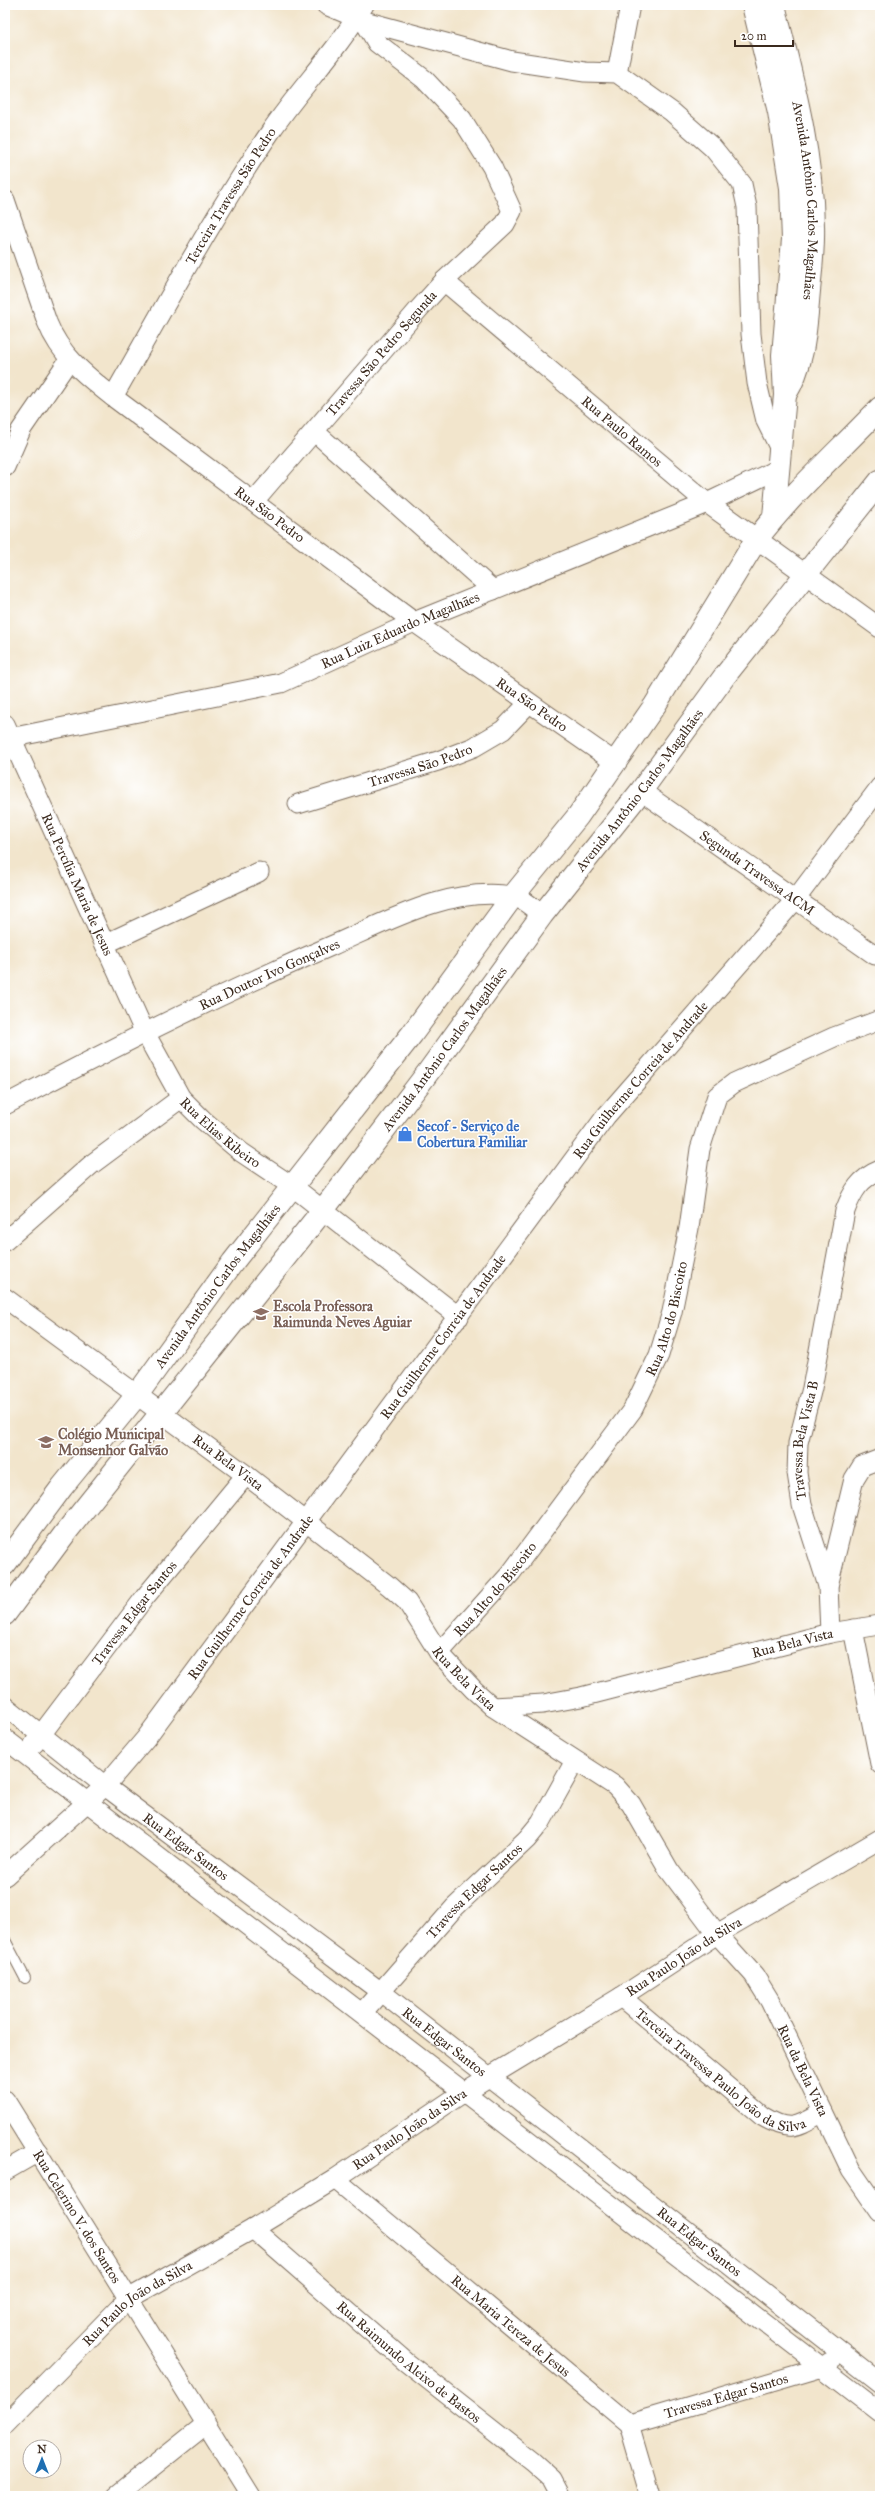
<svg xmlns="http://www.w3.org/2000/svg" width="885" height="2501" viewBox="0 0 885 2501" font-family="'IM FELL Great Primer',serif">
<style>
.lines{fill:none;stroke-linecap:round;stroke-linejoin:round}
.lane-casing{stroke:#7b6b5b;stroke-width:12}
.street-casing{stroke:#7b6b5b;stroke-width:21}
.secondary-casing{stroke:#7b6b5b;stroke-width:24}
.lane{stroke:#fff;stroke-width:10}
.street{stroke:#fff;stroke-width:19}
.secondary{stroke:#fff;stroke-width:22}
.labels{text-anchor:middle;stroke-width:3;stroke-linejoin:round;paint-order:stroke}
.street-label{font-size:14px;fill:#3b2a1e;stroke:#fff}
.shop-label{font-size:14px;font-weight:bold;fill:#366cbe;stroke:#fff;text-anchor:start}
.education-label{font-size:14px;font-weight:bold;fill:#785e54;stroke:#fff;text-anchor:start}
</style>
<rect width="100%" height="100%" fill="#fff"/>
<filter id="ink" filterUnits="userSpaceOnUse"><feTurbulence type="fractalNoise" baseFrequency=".025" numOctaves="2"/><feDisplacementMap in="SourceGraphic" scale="8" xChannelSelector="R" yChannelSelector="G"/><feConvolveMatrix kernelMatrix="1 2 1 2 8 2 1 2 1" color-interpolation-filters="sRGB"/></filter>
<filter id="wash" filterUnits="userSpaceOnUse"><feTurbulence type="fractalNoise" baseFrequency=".012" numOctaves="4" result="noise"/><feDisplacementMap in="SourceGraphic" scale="16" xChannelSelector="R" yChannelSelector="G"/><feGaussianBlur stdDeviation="0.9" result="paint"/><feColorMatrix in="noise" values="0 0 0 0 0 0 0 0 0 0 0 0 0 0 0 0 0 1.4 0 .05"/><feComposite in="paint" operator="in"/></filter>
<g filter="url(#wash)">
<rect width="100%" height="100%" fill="#f2e5cc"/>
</g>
<g filter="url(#ink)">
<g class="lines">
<defs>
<polyline id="lane" points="5,1940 25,1978"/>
<g id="street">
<polyline points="326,5 364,21 512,61 585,72 617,73 672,112 713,148 742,184 747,207 751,334 757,383 766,421 779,447"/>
<polyline points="617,73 630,5"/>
<path id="s1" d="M5 200 47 322C60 355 85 375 113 397L414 622 616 763"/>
<path id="s2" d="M444 281 707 503 880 628"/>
<path id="s3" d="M113 397C164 308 213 216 271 131 300 88 338 50 364 5"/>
<polyline points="315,432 493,590"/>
<polyline points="5,467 21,430 69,360"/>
<path id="s4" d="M254 501 418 310 444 281 505 224 512 211 492 167 462 119 424 79 377 43 364 21"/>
<path id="s5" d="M5 724 144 1031 181 1098 203 1120 241 1152 292 1186 459 1317"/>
<path id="s6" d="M5 739 281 683 414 622 707 503 778 469"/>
<path id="s7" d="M641 791 875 955"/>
<path id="s8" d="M298 804 438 761 474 747 503 730 529 703"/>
<polyline points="105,944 259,872"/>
<path id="s9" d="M5 1105C112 1048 220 994 331 946 386 922 449 886 512 896 522 897 534 909 542 915"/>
<polyline points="5,1241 92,1164 181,1098"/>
<path id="s10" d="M5 1298 246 1475 389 1586 407 1602 439 1653 474 1690 493 1707 615 1786 631 1804 669 1870 717 1934 754 1975 770 2001 851 2170 880 2212"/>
<polyline points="828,1586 854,1479 862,1466 880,1459"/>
<polyline points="853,1629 880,1764"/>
<path id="s11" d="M830 1633 828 1586 802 1505 797 1473 798 1443 812 1388 845 1211C852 1192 860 1178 880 1170"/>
<path id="s12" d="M439 1653 511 1573 633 1409 659 1355 672 1312 689 1228 700 1149 717 1096 734 1083 834 1037 880 1020"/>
<path id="s13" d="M5 1706 105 1786 381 1992 880 2383"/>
<path id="s14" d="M493 1707 543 1704 581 1697 830 1633 880 1625"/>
<polyline points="5,1739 880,2412"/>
<path id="s15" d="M34 1744 145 1597 246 1475"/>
<path id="s16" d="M5 1876 105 1786 146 1738 606 1116 795 900 880 787"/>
<path id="s17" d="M621 1997 762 2116C790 2133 796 2127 823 2112"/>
<path id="s18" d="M362 2013 454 1908 527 1839 541 1822 575 1761"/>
<path id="s19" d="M5 2100 251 2496"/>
<polyline points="5,2171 38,2152"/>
<path id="s20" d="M335 2179 629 2424 650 2496"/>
<path id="s21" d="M253 2229 406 2362 533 2462 552 2479 561 2496"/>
<path id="s22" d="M629 2424 823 2367 830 2362"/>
<path id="s23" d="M5 2425 128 2299 253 2229 335 2179 464 2092 621 1997 717 1934 880 1839"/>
<polyline points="116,2496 205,2425"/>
</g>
<g id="secondary">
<polyline points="753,5 779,112 791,188 792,215 793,239 783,355 785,395 774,517"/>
<path id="s24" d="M774 5C792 78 812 151 813 226 814 251 810 277 808 302 805 335 803 366 785 395"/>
<path id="s25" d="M5 1564 62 1487 137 1395 233 1262 412 1034 513 896 578 816 655 705 756 540C793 492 838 452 880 408"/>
<path id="s26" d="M5 1614 66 1532 323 1210 426 1075 542 915 641 791 724 677 880 481"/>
</g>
</defs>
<use href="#lane" class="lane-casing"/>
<use href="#street" class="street-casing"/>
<use href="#secondary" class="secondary-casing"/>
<use href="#lane" class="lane"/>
<use href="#street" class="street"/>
<use href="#secondary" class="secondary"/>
</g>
</g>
<defs>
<symbol id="shop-bare" viewBox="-9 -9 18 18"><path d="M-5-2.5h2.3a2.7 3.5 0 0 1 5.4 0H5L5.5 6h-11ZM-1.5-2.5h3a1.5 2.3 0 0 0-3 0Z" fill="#3f7fe0" stroke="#fff" stroke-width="2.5" paint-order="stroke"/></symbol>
<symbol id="school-bare" viewBox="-9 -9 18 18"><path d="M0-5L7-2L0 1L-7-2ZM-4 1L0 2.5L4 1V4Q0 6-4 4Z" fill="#8d6e63" stroke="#fff" stroke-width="2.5" paint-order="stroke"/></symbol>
</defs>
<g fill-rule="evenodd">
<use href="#shop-bare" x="394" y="1123" width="22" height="22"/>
<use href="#school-bare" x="250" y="1303" width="22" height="22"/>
<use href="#school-bare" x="35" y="1431" width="22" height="22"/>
</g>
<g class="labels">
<g class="street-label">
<text dy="5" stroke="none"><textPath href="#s3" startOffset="233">Terceira Travessa São Pedro</textPath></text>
<text dy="5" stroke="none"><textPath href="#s24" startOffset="199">Avenida Antônio Carlos Magalhães</textPath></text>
<text dy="5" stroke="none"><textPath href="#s4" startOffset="195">Travessa São Pedro Segunda</textPath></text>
<text dy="5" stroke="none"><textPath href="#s2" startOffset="233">Rua Paulo Ramos</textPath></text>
<text dy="5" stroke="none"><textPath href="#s1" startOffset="426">Rua São Pedro</textPath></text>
<text dy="5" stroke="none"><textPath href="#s6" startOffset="412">Rua Luiz Eduardo Magalhães</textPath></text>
<text dy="5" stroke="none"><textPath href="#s1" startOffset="750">Rua São Pedro</textPath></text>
<text dy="5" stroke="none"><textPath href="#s8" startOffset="128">Travessa São Pedro</textPath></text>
<text dy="5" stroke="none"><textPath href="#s26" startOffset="1040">Avenida Antônio Carlos Magalhães</textPath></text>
<text dy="5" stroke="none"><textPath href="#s7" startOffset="142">Segunda Travessa ACM</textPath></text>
<text dy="5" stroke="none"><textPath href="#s5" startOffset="176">Rua Percília Maria de Jesus</textPath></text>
<text dy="5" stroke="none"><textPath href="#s9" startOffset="295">Rua Doutor Ivo Gonçalves</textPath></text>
<text dy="5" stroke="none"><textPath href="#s26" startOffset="716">Avenida Antônio Carlos Magalhães</textPath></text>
<text dy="5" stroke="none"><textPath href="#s16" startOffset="1021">Rua Guilherme Correia de Andrade</textPath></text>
<text dy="5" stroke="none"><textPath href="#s5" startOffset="466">Rua Elias Ribeiro</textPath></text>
<text dy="5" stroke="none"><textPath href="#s25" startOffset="350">Avenida Antônio Carlos Magalhães</textPath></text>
<text dy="5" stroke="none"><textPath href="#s12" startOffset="409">Rua Alto do Biscoito</textPath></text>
<text dy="5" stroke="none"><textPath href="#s16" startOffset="697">Rua Guilherme Correia de Andrade</textPath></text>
<text dy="5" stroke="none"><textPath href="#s11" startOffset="198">Travessa Bela Vista B</textPath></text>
<text dy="5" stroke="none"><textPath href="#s10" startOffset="277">Rua Bela Vista</textPath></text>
<text dy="5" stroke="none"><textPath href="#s12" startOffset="85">Rua Alto do Biscoito</textPath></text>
<text dy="5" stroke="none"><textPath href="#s16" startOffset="373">Rua Guilherme Correia de Andrade</textPath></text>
<text dy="5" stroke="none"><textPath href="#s15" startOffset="165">Travessa Edgar Santos</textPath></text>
<text dy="5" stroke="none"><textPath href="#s14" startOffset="307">Rua Bela Vista</textPath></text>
<text dy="5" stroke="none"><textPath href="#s10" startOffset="600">Rua Bela Vista</textPath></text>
<text dy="5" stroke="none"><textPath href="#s13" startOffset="229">Rua Edgar Santos</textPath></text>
<text dy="5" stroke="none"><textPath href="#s18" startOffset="166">Travessa Edgar Santos</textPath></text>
<text dy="5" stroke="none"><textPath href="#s23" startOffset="829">Rua Paulo João da Silva</textPath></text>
<text dy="5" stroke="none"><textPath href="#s13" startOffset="553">Rua Edgar Santos</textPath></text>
<text dy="5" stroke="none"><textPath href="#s17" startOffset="126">Terceira Travessa Paulo João da Silva</textPath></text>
<text dy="5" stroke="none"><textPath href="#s10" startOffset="1129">Rua da Bela Vista</textPath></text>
<text dy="5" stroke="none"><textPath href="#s23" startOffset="505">Rua Paulo João da Silva</textPath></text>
<text dy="5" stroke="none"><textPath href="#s19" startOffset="137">Rua Celerino V. dos Santos</textPath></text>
<text dy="5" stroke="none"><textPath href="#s13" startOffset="877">Rua Edgar Santos</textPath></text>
<text dy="5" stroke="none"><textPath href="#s23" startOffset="181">Rua Paulo João da Silva</textPath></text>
<text dy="5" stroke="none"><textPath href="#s20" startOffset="229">Rua Maria Tereza de Jesus</textPath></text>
<text dy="5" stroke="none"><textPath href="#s21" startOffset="205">Rua Raimundo Aleixo de Bastos</textPath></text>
<text dy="5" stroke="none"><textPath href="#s22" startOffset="101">Travessa Edgar Santos</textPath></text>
</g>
<g class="shop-label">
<text x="417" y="1131">Secof - Serviço de<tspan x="417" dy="16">Cobertura Familiar</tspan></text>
</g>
<g class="education-label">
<text x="273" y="1311">Escola Professora<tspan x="273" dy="16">Raimunda Neves Aguiar</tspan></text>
<text x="58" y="1439">Colégio Municipal<tspan x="58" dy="16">Monsenhor Galvão</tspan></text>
</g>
</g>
<rect width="885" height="2501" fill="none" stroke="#fff" stroke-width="20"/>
<g transform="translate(42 2459)"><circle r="19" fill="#ffffff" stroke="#b1aaa5"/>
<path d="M0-3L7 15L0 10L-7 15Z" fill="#1f6fb2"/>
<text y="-6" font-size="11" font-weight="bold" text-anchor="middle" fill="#3b2a1e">N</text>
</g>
<path d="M735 40v6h58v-6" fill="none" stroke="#3b2a1e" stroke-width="2"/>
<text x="741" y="40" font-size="12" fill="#3b2a1e" stroke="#ffffff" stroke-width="3" paint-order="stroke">20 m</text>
</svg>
